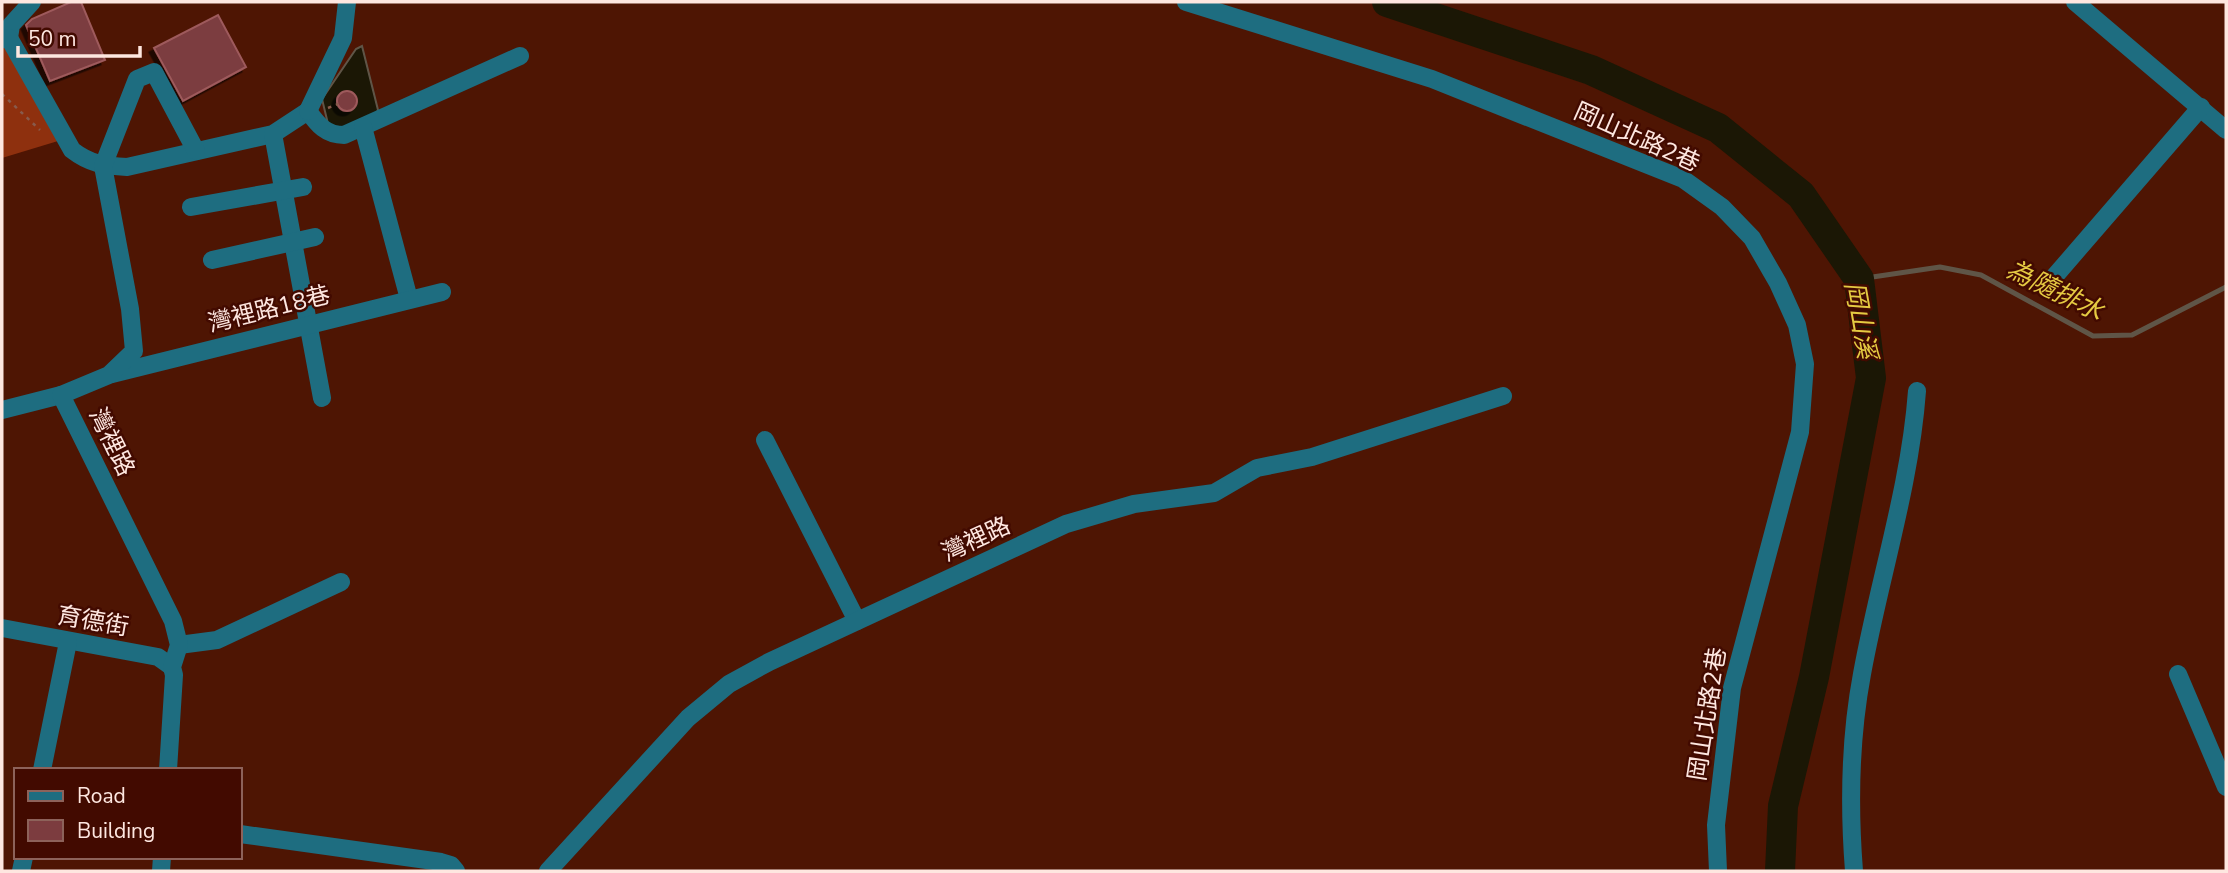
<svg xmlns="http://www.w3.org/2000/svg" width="2228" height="873" viewBox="0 0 2228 873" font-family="'Nunito Sans','Noto Sans TC',sans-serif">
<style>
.green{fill:#8e300e}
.water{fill:#1b1705;stroke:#5f5547;stroke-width:2}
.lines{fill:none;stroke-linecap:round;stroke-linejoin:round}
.stream{stroke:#5f5547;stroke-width:5}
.river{stroke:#1b1705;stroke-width:30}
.building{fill:#7c3c3f;stroke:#9e5a5c;stroke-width:2;filter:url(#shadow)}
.path{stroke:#885b4c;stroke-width:2.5;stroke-dasharray:3.5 5;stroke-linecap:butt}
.minor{stroke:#1e6d80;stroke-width:18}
.labels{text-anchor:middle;stroke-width:5;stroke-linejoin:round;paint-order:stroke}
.street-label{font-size:24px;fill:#fee7e0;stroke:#420a00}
.water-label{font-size:26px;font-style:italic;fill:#e5ca42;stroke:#420a00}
</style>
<defs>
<filter id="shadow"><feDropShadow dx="-4.5" dy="4.5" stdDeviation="0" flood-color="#0009"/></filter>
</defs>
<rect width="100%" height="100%" fill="#4e1503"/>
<polygon class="green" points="5,47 58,141 2,158 2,48"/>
<polygon class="water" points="362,46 378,110 374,118 336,132 329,128 322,99 356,49"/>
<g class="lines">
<polyline class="stream" points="1859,279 1940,267 1981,275 2093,336 2132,335 2226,287"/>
<polyline class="river" points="1387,2 1591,70 1718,128 1801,195 1859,279 1871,378 1814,677 1783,806 1780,871"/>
</g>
<g class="building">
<polygon points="71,2 81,2 105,60 50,81 26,25 32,19"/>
<polygon points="218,15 246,67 183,101 154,48"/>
<circle cx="347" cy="101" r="10"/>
</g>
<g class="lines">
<g class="path">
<polyline points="2,94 40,130"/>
<polyline points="328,108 338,104"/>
</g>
<g class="minor">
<polyline points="1186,2 1432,79 1683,179 1722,207 1752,238 1778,283 1797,325 1805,364 1800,432 1732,688 1716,825 1718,871"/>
<polyline points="2075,2 2226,130"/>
<polyline points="9,38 11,25 32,2"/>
<path d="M2 39 9 38 72 150C90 164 105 166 127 167L273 134 308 111"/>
<path d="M308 111C318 125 326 135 344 135L520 56"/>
<polyline points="308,111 343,38 347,2"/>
<polyline points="363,127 409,299"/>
<polyline points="273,134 322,398"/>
<polyline points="191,207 303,187"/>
<polyline points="212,260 315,237"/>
<polyline points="2048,284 2201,107"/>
<polyline points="112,374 442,292"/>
<polyline points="2,410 61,395"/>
<polyline points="765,440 857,621"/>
<polyline points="2,628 158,657 172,667"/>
<polyline points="179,645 217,640 341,582"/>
<polyline points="2178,674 2226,787"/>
<polyline points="42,770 68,642"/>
<polyline points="168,770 174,675 172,667 179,645 173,621 61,395 109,375 134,351 130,309 103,166 137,79 154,72 196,151"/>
<polyline points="240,834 441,862 451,865 456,871"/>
<polyline points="21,871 24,857"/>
<polyline points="161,871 162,857"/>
<polyline points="548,871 688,718 729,684 769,662 1066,524 1134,504 1214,493 1257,468 1312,457 1503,396"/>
<path d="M1854 871C1849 807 1850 738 1862 674 1879 580 1910 487 1917 391"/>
</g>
</g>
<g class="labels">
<g class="street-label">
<text transform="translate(1637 137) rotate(24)" y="8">岡山北路2巷</text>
<text transform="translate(269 309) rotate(-14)" y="8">灣裡路18巷</text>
<text transform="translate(112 442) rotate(64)" y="8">灣裡路</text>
<text transform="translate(976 539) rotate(-25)" y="8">灣裡路</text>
<text transform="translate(93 621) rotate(10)" y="8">育德街</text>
<text transform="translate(1707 714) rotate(-81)" y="8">岡山北路2巷</text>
</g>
<g class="water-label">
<text transform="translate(2055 290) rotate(26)" y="9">為隨排水</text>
<text transform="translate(1861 320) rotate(80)" y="9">岡山溪</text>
</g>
</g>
<rect width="2228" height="873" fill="none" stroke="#fee7e0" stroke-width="7"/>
<rect x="14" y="768" width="228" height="91" fill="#420a00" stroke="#8d625a" stroke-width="2"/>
<rect x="28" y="791" width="35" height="10" fill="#1e6d80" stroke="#8d625a" stroke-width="2"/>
<text x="77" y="803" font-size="21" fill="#fee7e0">Road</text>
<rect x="28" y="820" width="35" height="21" fill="#7c3c3f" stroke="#8d625a" stroke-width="2"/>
<text x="77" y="838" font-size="21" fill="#fee7e0">Building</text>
<path d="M18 46v10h122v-10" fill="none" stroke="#fee7e0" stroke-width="3.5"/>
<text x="28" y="46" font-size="21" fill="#fee7e0" stroke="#420a00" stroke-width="5" paint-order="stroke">50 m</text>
</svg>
